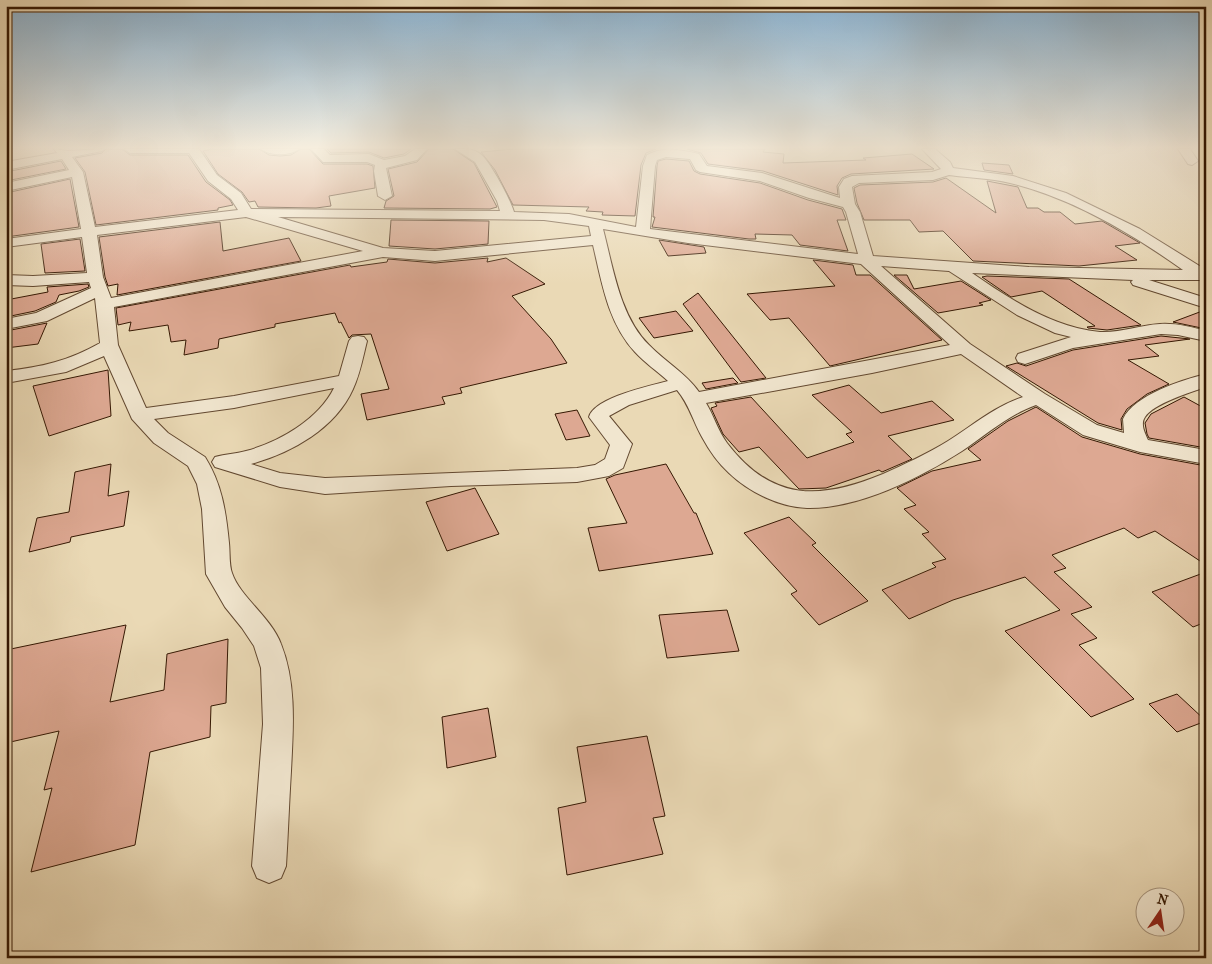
<svg xmlns="http://www.w3.org/2000/svg" width="1212" height="964" viewBox="0 0 1212 964" font-family="'IM FELL French Canon',serif">
<style>
.building{fill:#dda892;stroke:#351803}
.lines{fill:none;stroke-linecap:round;stroke-linejoin:round}
.street-casing{stroke:#624830;stroke-width:2}
.street{fill:#f1e6cf;fill-rule:evenodd}
</style>
<rect width="100%" height="100%" fill="#ead9b5"/>
<filter id="stains"><feTurbulence type="fractalNoise" baseFrequency=".004" numOctaves="4"/><feColorMatrix values="0 0 0 0 .2 0 0 0 0 .09 0 0 0 0 .02 0 0 0 .5 -.17"/></filter>
<radialGradient id="worn" r=".72"><stop offset=".6" stop-color="#630" stop-opacity="0"/><stop offset="1" stop-color="#630" stop-opacity=".3"/></radialGradient>
<g class="building">
<polygon points="106,149 122,149 130,155 188,155 206,182 230,200 233,205 218,208 218,210 96,225 85,172 75,158 102,153"/>
<polygon points="212,149 259,149 269,155 280,156 291,155 301,149 309,149 323,164 367,164 373,166 375,188 329,196 331,206 316,208 258,207 255,201 249,202 242,192 218,174 203,151"/>
<polygon points="327,149 411,149 404,154 384,158 369,152 331,153"/>
<polygon points="429,149 453,149 474,163 497,207 490,209 384,208 386,201 394,196 388,169 417,162"/>
<polygon points="514,149 656,149 646,153 641,165 635,216 602,215 603,212 586,211 589,207 513,205 495,170 481,152"/>
<polygon points="687,149 765,149 763,152 784,154 783,163 866,160 863,158 912,154 934,169 851,174 842,178 837,186 838,195 763,171 708,164 701,153"/>
<polygon points="666,159 689,161 694,171 700,174 760,183 808,200 842,209 846,220 837,220 848,251 800,245 792,235 755,234 756,239 749,239 652,227 655,217 653,217 657,166 658,161"/>
<polygon points="61,161 66,169 6,181 6,172"/>
<polygon points="982,163 1009,165 1013,174 984,170"/>
<polygon points="946,178 996,213 987,181 1018,187 1027,208 1038,208 1044,212 1060,212 1075,224 1102,221 1140,243 1115,246 1137,260 1079,266 973,261 943,231 919,232 910,220 864,220 857,203 854,188 860,185 933,182"/>
<polygon points="70,179 79,227 6,237 6,193"/>
<polygon points="391,220 489,221 488,244 435,249 389,246"/>
<polygon points="220,222 223,251 289,238 301,261 117,295 118,284 108,286 105,277 99,237"/>
<polygon points="80,239 85,271 45,273 41,244"/>
<polygon points="659,240 704,247 706,253 668,256"/>
<polygon points="488,258 487,262 506,258 545,284 512,296 551,339 567,363 460,388 462,393 442,397 445,404 367,420 361,394 389,389 371,334 352,335 349,338 341,322 339,323 335,313 275,324 275,327 219,339 218,348 184,355 186,340 171,342 168,325 129,331 131,322 118,325 116,308 350,265 351,267 387,262 388,259 435,263"/>
<polygon points="813,260 853,265 856,275 870,275 942,340 830,366 789,318 770,320 747,294 835,286"/>
<polygon points="894,275 907,275 914,289 961,281 991,300 979,303 983,305 938,313"/>
<polygon points="987,276 1069,279 1141,325 1107,330 1088,328 1087,327 1095,326 1042,291 1011,297 982,277"/>
<polygon points="88,284 89,287 79,291 59,295 56,302 35,311 6,317 6,300 48,292 47,287"/>
<polygon points="698,293 766,378 741,382 683,304"/>
<polygon points="1205,310 1206,329 1173,322"/>
<polygon points="676,311 693,331 654,338 639,318"/>
<polygon points="47,323 38,344 6,348 6,331"/>
<polygon points="1161,336 1190,339 1145,345 1159,356 1128,360 1169,384 1147,394 1127,409 1121,419 1122,430 1098,423 1006,366 1017,363 1026,366 1073,350"/>
<polygon points="108,370 111,416 49,436 33,386"/>
<polygon points="733,378 738,383 706,389 702,383"/>
<polygon points="849,385 881,413 932,401 954,420 888,436 912,459 882,472 879,470 826,488 799,489 759,447 739,452 723,434 711,408 717,406 715,403 751,397 807,458 854,442 846,434 852,432 812,395"/>
<polygon points="1184,397 1206,409 1206,448 1149,438 1147,434 1145,423 1151,414"/>
<polygon points="1036,407 1082,437 1140,454 1206,466 1206,565 1155,531 1138,538 1124,528 1052,555 1066,568 1054,572 1092,607 1071,614 1097,638 1079,645 1134,699 1091,717 1005,631 1060,610 1025,577 953,600 909,619 882,590 936,567 932,563 946,559 922,534 929,532 904,509 916,505 897,488 932,471 981,460 968,449 1008,421"/>
<polygon points="577,410 590,436 566,440 555,414"/>
<polygon points="111,464 108,496 129,491 124,526 71,537 70,542 29,552 37,518 69,512 75,472"/>
<polygon points="666,464 694,513 696,513 713,554 599,571 588,528 627,523 606,479 615,475"/>
<polygon points="475,488 499,534 447,551 426,502"/>
<polygon points="789,517 816,543 812,545 868,601 819,625 791,594 797,591 744,533"/>
<polygon points="1206,572 1206,622 1193,627 1152,592"/>
<polygon points="727,610 739,651 667,658 659,615"/>
<polygon points="126,625 110,702 164,690 167,654 228,639 226,703 211,706 210,737 150,752 135,845 31,872 52,788 44,790 59,731 6,743 6,650"/>
<polygon points="1177,694 1206,721 1177,732 1149,704"/>
<polygon points="488,708 496,757 447,768 442,717"/>
<polygon points="647,736 665,816 653,818 663,854 567,875 558,808 586,802 577,747"/>
</g>
<g class="lines">
<defs>
<g id="street">
<path d="M54 149 68 151 104 149 102 151 72 157 83 172 95 227 238 210 231 199 208 181 189 153H130L124 149H199L217 175 241 193 251 209 500 211 497 201 475 162 455 149C464 149 472 148 479 153 489 159 510 199 514 212L569 214 636 227 643 166 647 155C663 146 682 150 699 154L707 166 762 173 840 198 839 187 844 179 852 176 932 172 941 169 922 149H935L950 162 953 168 1013 176 1066 193 1140 229 1206 270V280H1149L1206 298V308L1133 285 1131 282 1133 280 972 273C1010 299 1053 328 1100 332 1120 333 1140 325 1160 324 1176 323 1191 327 1206 331V341L1178 335 1161 334 1073 348 1025 364 1018 362 1016 358 1018 354 1071 337 1055 333 1017 315 949 271 881 266 970 344 1045 394 1097 425 1124 433 1123 419C1134 395 1182 380 1206 374V387C1191 392 1153 404 1145 417 1140 424 1145 433 1148 440L1206 450V464L1140 452 1083 435 1036 405C1008 415 986 435 962 451 920 478 858 509 807 508 779 507 749 492 729 473 718 463 709 450 702 437 693 421 689 404 677 390L629 405 609 416 632 444 623 468 609 476 577 482 451 486 325 494 280 487 215 467 212 462 215 457C225 454 236 454 246 451 279 442 318 420 334 388L234 408 154 419 168 433 205 457C222 484 226 512 229 543 230 552 229 565 232 573 240 597 271 617 281 644 297 684 293 730 291 771 289 803 288 834 286 866L281 878 269 883 257 878 252 866 263 724 261 668 254 646 242 628 225 607 206 574 202 509 197 484 188 466 154 443 132 419 104 356 66 372 6 383V371C42 367 68 361 100 343L95 298 47 321 6 329V319L36 313 91 288 89 282 33 286 6 285V275L33 276 87 273 82 237 6 247V239L81 229 72 177 6 191V183L69 170 62 159 6 170V162L57 153ZM666 157 690 159 696 170 700 172 760 181 809 198 843 207 846 212 858 254 650 229 655 166 657 160ZM949 175C969 178 990 178 1010 183 1072 198 1131 233 1183 270L1029 267 873 256 860 212 855 204 852 187 859 183 933 180ZM246 217 363 251 111 298 103 277 97 235ZM278 217 544 220 589 226 591 236 435 251 383 248ZM603 229 688 243 861 264 950 345 699 392C686 373 665 362 649 345 620 317 613 267 603 229ZM593 245C602 283 608 323 635 352 645 363 657 371 668 381 649 386 594 398 589 417L610 445 605 459 595 465 577 468 325 478 280 473 251 464C291 453 335 429 353 389 360 374 363 357 367 341L364 337 358 336 352 337 349 341 339 376 234 396 146 408 118 345 114 307 383 257 435 261ZM961 354 1023 397C995 406 972 426 948 441 927 454 905 464 883 474 820 500 772 502 727 443 718 431 714 416 706 403L872 373Z"/>
<path d="M261 149H299C290 156 270 156 261 149Z"/>
<polygon points="311,149 324,149 330,155 369,154 384,160 405,156 415,149 427,149 417,160 386,168 392,196 385,200 378,196 374,171 375,165 367,162 323,162"/>
<polygon points="1178,149 1190,149 1198,161 1192,165 1188,164"/>
</g>
</defs>
<use href="#street" class="street-casing"/>
<use href="#street" class="street"/>
</g>
<linearGradient id="sky" x2="0" y2="1"><stop stop-color="#8ab5d6"/><stop offset="0.52" stop-color="#f6eede"/><stop offset="1" stop-color="#f6eede" stop-opacity="0"/></linearGradient>
<rect width="1212" height="284" fill="url(#sky)"/>
<rect width="1212" height="964" fill="none" stroke="#ead9b5" stroke-width="25"/>
<rect x="8" y="8" width="1197" height="949" fill="none" stroke="#351803" stroke-width="2.5"/>
<rect x="12" y="12" width="1187" height="939" fill="none" stroke="#351803"/>
<g transform="translate(1160 912) rotate(13)"><circle r="24" fill="#f1e6cf" stroke="#a6947d"/>
<path d="M0-4L9 19L0 12L-9 19Z" fill="#8f2418"/>
<text y="-8" font-size="14" font-weight="bold" text-anchor="middle" fill="#351803">N</text>
</g>
<rect width="100%" height="100%" filter="url(#stains)"/>
<rect width="100%" height="100%" fill="url(#worn)"/>
</svg>
